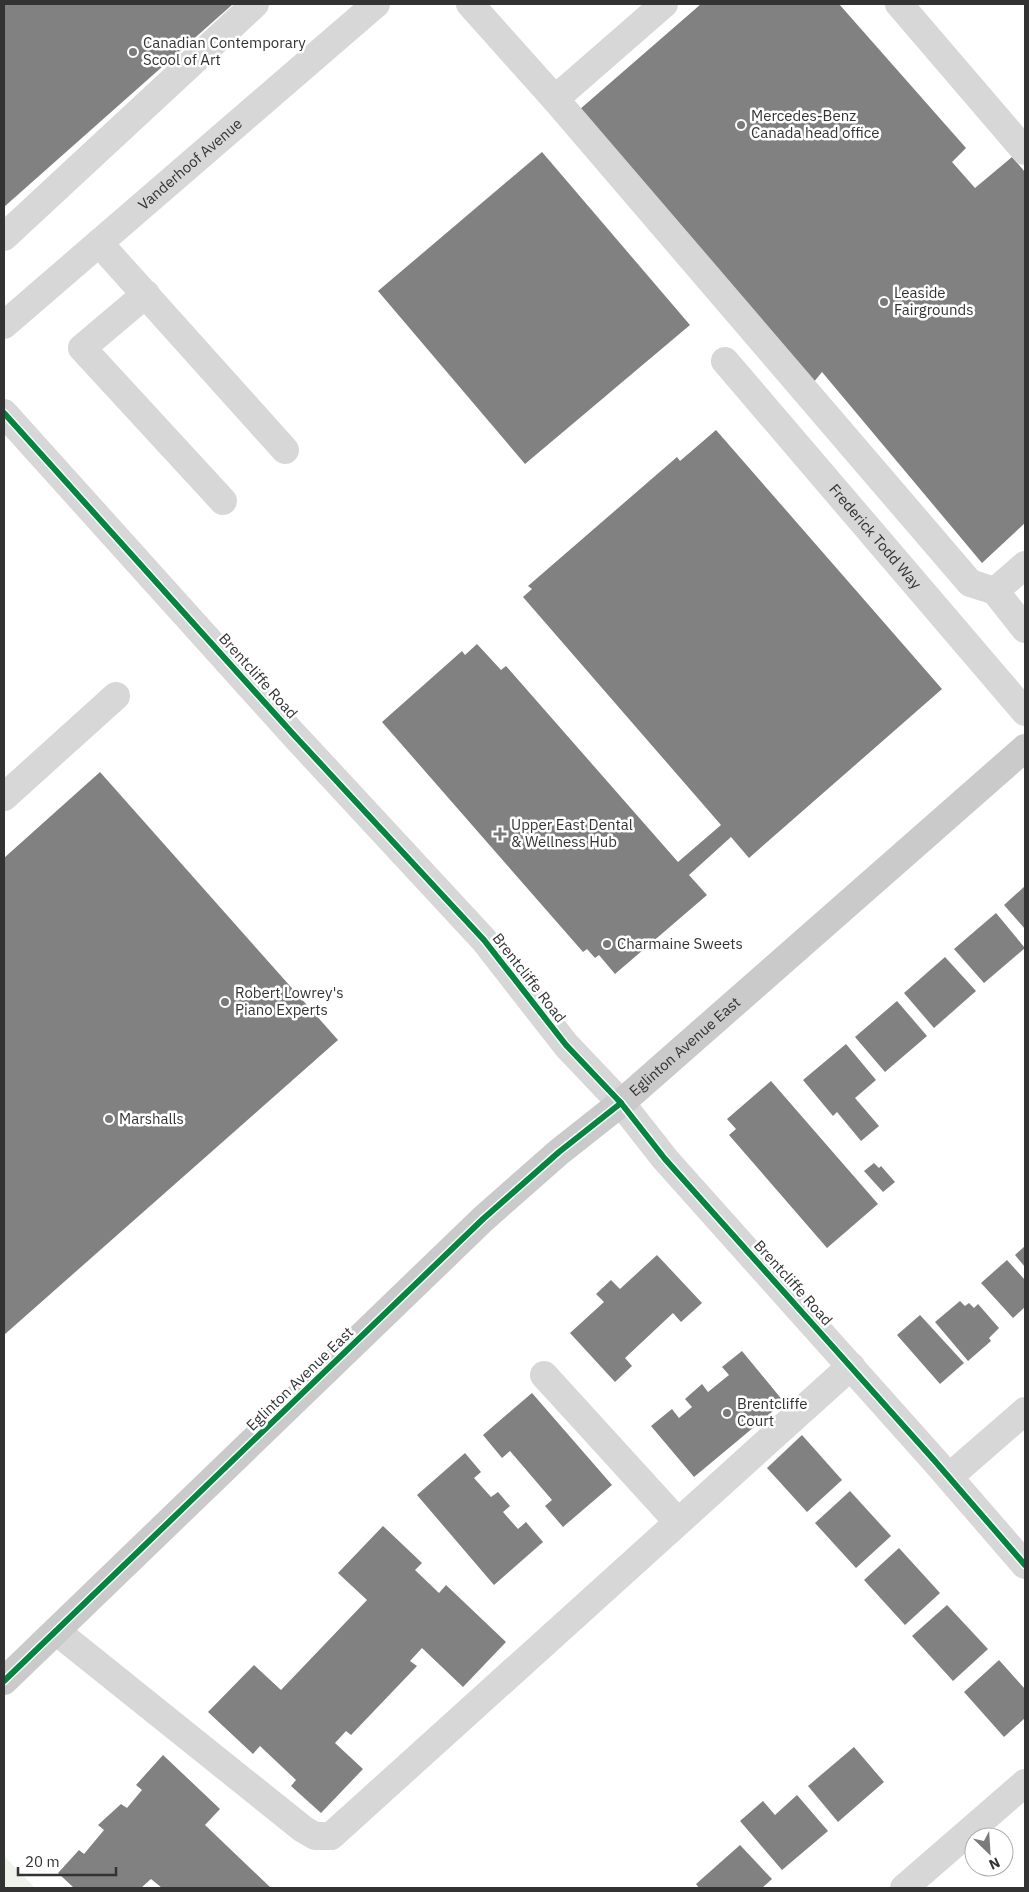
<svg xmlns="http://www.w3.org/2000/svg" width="1029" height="1892" viewBox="0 0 1029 1892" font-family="'IBM Plex Sans',sans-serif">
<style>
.green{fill:#f0f3ec}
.building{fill:#818181}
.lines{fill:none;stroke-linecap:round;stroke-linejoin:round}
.minor{stroke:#d7d7d7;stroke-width:28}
.major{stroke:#cacaca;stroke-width:28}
.cycleway-casing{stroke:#fff;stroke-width:9}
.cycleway{stroke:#00873e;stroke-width:6}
.poi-dot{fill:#7a7a7a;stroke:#fff;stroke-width:2}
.labels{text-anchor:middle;stroke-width:5;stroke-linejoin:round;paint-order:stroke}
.poi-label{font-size:15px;fill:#333;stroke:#fff;text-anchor:start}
.street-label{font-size:15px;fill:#333;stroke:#fff}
</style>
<rect width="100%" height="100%" fill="#fff"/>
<polygon class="green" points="4,1856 35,1888 4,1888"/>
<g class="building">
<polygon points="4,4 233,4 4,207"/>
<polygon points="701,4 839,4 966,148 952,162 975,188 1012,157 1025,172 1025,523 982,563 822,372 813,383 579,110"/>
<polygon points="542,152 690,325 525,464 378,291"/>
<polygon points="716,430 942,689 749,858 731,837 689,875 707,895 615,974 599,955 595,958 587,949 583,952 382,722 462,651 465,655 477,644 501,670 506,666 678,862 721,825 523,597 532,589 528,586 677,457 680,461"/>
<polygon points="100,772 338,1040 4,1335 4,858"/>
<polygon points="1025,886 1025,929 1004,905"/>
<polygon points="996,913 1025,948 984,983 954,949"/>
<polygon points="945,957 976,991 934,1028 904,993"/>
<polygon points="897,1001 927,1036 885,1072 855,1037"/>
<polygon points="846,1044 876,1080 855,1098 879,1126 861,1141 837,1112 833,1116 803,1080"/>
<polygon points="771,1081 878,1204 827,1248 729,1135 736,1129 727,1119"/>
<polygon points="874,1163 879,1168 881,1166 895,1182 883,1192 864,1171"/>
<polygon points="1025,1246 1025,1267 1015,1255"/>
<polygon points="657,1255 702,1303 681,1322 673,1313 625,1358 632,1366 615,1382 570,1333 604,1302 596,1294 611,1280 620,1289"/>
<polygon points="1007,1260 1025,1280 1025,1307 1013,1318 981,1283"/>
<polygon points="960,1301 965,1306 969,1303 974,1308 978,1304 999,1328 989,1338 991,1341 968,1361 935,1322"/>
<polygon points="920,1315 964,1363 940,1384 897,1335"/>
<polygon points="742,1351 784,1402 694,1477 651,1426 672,1409 679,1418 692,1407 685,1399 702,1384 708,1392 729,1375 722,1367"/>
<polygon points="532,1393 612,1485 563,1527 545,1506 552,1500 510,1451 502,1458 483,1435"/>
<polygon points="802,1435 842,1480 807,1512 767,1468"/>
<polygon points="465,1453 481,1472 474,1478 491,1497 498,1492 510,1506 503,1512 518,1529 526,1522 543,1542 494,1585 417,1495"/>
<polygon points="850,1491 891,1536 856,1568 815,1523"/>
<polygon points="383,1526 422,1563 415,1570 439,1593 446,1585 506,1642 463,1687 422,1648 410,1661 417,1666 351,1735 346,1731 335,1743 363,1769 321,1813 291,1786 296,1780 260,1746 253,1754 208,1712 254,1665 281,1690 367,1600 338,1573"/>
<polygon points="899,1548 940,1593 905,1625 864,1580"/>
<polygon points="947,1605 988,1649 953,1681 912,1636"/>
<polygon points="999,1660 1025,1689 1025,1718 1004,1737 964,1692"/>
<polygon points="854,1747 884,1782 838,1822 808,1786"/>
<polygon points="163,1755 220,1809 205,1825 271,1888 162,1888 151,1879 141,1888 74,1888 58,1873 79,1850 84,1854 104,1830 98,1825 121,1804 127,1808 142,1790 136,1785"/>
<polygon points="797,1795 828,1831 782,1870 740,1821 763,1801 775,1815"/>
<polygon points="740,1845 772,1879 762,1888 699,1888 696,1884"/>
</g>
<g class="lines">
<g class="minor">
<polyline points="470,4 555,99 664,4"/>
<polyline points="899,4 1025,151"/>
<polyline points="555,99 970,583 995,591 1025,629"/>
<polyline points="4,237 255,4"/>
<polyline points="99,243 285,450"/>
<polyline points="146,294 82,348 223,501"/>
<path id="s1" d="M4 325 376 4"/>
<path id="s2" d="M725 361 1025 712"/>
<polyline points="4,413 293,734 484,940 566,1045 621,1103 665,1159 934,1460 1025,1565"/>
<polyline points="995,591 1025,565"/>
<polyline points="4,797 116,696"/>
<polyline points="544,1375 678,1522"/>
<polyline points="949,1477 1025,1411"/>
<polyline points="56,1631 303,1829 315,1836 331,1836 851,1366"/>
<polyline points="904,1888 1025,1783"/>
</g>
<path class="major" id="s3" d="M4 1681 483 1219 559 1152 621 1103 1025 748"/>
<defs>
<g id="cycleway">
<polyline points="4,413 293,734 484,940 566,1045 621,1103 665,1159 934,1460 1025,1565"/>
<polyline points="4,1681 483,1219 559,1152 621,1103"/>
</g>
</defs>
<use href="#cycleway" class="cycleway-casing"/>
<use href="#cycleway" class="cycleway"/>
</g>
<g class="poi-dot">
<circle cx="133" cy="52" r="5"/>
<circle cx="741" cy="125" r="5"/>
<circle cx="884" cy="302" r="5"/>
<path d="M497.5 826.5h5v5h5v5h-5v5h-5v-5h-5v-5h5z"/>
<circle cx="607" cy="944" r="5"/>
<circle cx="225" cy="1002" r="5"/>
<circle cx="109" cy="1119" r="5"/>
<circle cx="727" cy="1413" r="5"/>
</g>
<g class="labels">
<g class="poi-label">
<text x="143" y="48">Canadian Contemporary<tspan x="143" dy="17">Scool of Art</tspan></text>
<text x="751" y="121">Mercedes-Benz<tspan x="751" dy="17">Canada head office</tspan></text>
<text x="894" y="298">Leaside<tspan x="894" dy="17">Fairgrounds</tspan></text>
<text x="511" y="830">Upper East Dental<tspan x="511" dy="17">&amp; Wellness Hub</tspan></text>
<text x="617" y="949">Charmaine Sweets</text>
<text x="235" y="998">Robert Lowrey's<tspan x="235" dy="17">Piano Experts</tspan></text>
<text x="119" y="1124">Marshalls</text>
<text x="737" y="1409">Brentcliffe<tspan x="737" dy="17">Court</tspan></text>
</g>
<g class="street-label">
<text dy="5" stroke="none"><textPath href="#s1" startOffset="246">Vanderhoof Avenue</textPath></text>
<text dy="5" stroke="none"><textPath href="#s2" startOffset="231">Frederick Todd Way</textPath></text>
<text transform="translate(258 676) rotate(48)" y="5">Brentcliffe Road</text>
<text transform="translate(529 978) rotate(52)" y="5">Brentcliffe Road</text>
<text dy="5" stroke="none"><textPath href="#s3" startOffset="931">Eglinton Avenue East</textPath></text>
<text transform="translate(793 1283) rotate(48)" y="5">Brentcliffe Road</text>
<text transform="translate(300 1379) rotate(-44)" y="5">Eglinton Avenue East</text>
</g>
</g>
<rect width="1029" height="1892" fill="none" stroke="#333333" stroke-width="10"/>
<g transform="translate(989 1852) rotate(155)"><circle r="24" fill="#ffffff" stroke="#adadad"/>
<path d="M0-4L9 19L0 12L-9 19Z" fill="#7a7a7a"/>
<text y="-8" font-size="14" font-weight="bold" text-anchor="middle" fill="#333333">N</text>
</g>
<path d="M18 1867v8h98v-8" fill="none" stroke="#333333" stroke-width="2.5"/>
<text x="25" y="1867" font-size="15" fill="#333333" stroke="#ffffff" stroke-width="4" paint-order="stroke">20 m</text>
</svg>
